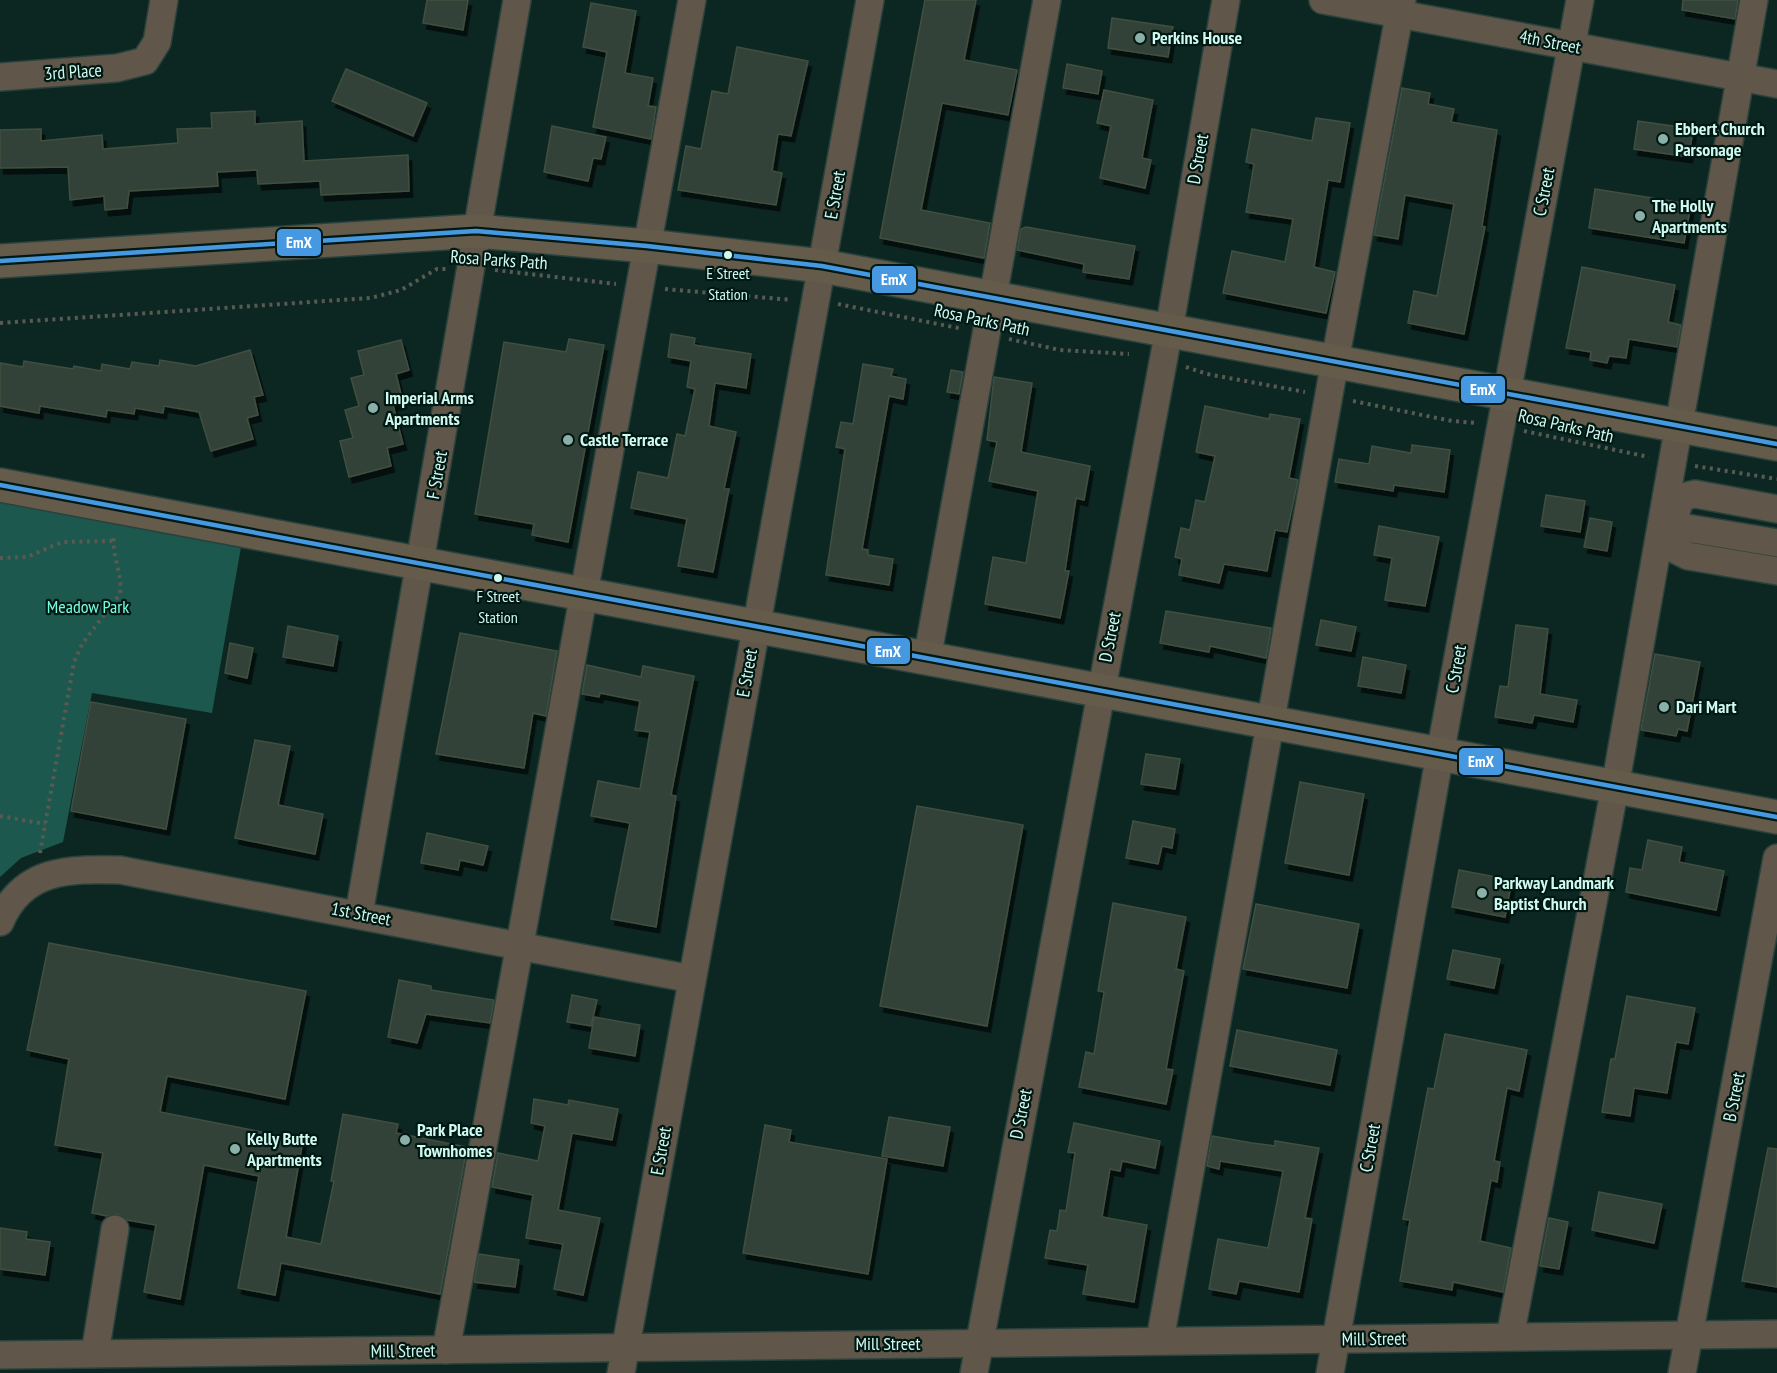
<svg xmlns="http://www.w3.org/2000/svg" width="1777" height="1373" viewBox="0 0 1777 1373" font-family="'PT Sans Narrow',sans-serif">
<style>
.green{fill:#1c584d}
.building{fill:#324237;stroke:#414f40;stroke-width:1.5;filter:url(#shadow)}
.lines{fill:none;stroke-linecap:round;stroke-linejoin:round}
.minor-casing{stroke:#2a423d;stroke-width:30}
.major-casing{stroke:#2a423d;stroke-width:36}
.path{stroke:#595a52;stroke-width:4;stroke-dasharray:3 4.5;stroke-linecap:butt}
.minor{stroke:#605649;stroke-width:27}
.major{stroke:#655b4b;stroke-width:33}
.bus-1-casing{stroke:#001813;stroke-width:9}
.bus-1{stroke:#4699e1;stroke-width:4.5}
.poi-dot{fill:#8bb0a7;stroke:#001813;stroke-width:2}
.bus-dot{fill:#d0faef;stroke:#001813;stroke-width:2}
.labels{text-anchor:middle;stroke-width:4.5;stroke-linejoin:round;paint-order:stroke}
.bus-label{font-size:16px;fill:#d0faef;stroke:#001813}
.poi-label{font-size:18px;font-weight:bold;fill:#d0faef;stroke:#001813;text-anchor:start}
.street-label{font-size:18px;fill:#d0faef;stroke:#001813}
.park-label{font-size:18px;fill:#78fce1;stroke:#001813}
.line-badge{stroke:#001813;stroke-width:2}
.badge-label{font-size:16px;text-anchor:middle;font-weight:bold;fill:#fff}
</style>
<defs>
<filter id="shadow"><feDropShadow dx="3.5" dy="6" stdDeviation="0" flood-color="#0009"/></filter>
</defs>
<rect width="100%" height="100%" fill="#0c2722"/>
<polygon class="green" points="0,502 241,547 212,713 92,693 63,842 21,858 0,877"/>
<g class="building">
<polygon points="427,0 468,0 463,30 423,23"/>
<polygon points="925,0 976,0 964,60 1017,70 1008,115 942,103 921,210 990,223 984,258 880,238"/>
<polygon points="1683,0 1738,0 1735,19 1682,10"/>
<polygon points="591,3 636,11 625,73 653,78 648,106 656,107 651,139 593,127 607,52 583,47"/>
<polygon points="1112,18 1173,27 1168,57 1108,48"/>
<polygon points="737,47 808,61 791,136 778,134 772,171 782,173 776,205 678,190 686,146 701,149 712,91 728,94"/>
<polygon points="1067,64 1102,71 1098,94 1063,88"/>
<polygon points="346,69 427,103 413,136 332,101"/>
<polygon points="1402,88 1430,93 1428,104 1454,109 1451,122 1497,130 1482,226 1485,227 1464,334 1408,323 1414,291 1437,296 1454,204 1405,195 1398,239 1374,235"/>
<polygon points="1104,90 1153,100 1142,158 1151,160 1145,188 1100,178 1111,126 1097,123"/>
<polygon points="255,111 255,124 302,121 304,161 408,155 409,191 321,195 320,181 258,184 257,170 217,172 218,186 129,191 127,208 105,210 104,196 70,200 68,167 0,168 0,130 41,129 41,141 102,135 103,149 178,143 177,129 212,128 211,113"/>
<polygon points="1316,118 1350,123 1340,182 1328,180 1314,267 1335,272 1326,313 1223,293 1232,251 1285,262 1293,219 1246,212 1254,164 1246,162 1252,129 1312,141"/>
<polygon points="1638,121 1693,129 1689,157 1634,149"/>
<polygon points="552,126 606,137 601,159 593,158 588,181 544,172"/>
<polygon points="1595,189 1691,204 1684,243 1589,228"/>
<polygon points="1026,227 1135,246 1129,279 1083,272 1084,264 1017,250 1021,229"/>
<polygon points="1582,267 1675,285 1668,322 1681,325 1677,347 1629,339 1626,358 1609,356 1607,363 1590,360 1591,352 1566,348"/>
<polygon points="671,334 695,338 694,345 751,354 746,388 715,383 709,426 736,432 724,489 729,489 713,572 678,566 687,519 631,508 638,472 668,478 677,434 685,436 695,389 687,387 691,361 668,357"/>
<polygon points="569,339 604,345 568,542 532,535 534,524 475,514 504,342 566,352"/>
<polygon points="401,340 409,370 396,374 403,402 393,405 403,444 387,448 391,466 349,477 340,441 353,438 345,410 359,406 351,378 364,375 358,351"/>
<polygon points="250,350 263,395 254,397 258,415 247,418 253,439 211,451 199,412 164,406 163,413 135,408 134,414 107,410 106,417 40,406 39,413 0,406 0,363 23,367 24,361 73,369 74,366 101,371 102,364 130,369 132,362 159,366 160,360 196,366"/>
<polygon points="863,364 893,369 891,376 906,379 903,399 889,396 862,549 868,550 868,555 893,559 889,585 826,575 845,449 836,447 841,422 853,424"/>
<polygon points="951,370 963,372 959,394 947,392"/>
<polygon points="994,377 1032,383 1021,452 1090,466 1084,500 1076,498 1065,571 1069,571 1060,618 985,604 993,557 1026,563 1038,491 989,481 997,442 987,440"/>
<polygon points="1205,406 1269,419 1270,414 1300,419 1289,478 1298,480 1287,532 1275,530 1267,571 1224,564 1219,583 1179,575 1182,559 1175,557 1181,528 1190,530 1196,500 1205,502 1215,456 1196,452"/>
<polygon points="1412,445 1450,450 1444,492 1394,485 1393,491 1335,482 1339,459 1369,464 1372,446 1411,453"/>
<polygon points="1546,495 1585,501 1580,532 1541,526"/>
<polygon points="1590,518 1612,522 1607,551 1584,547"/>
<polygon points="1379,526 1439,537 1425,606 1385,600 1392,558 1374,555"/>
<polygon points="1166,611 1271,628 1266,658 1210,646 1209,652 1160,643"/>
<polygon points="1321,620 1356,627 1351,651 1316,645"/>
<polygon points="1516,625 1548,629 1540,694 1577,700 1573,722 1534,715 1532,723 1495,717 1500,686 1508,687"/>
<polygon points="288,626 338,636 333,666 283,657"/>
<polygon points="460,633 557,651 546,716 533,713 524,768 436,754"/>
<polygon points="230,643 253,648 247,678 225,673"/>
<polygon points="1655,654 1700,662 1687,731 1678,729 1676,736 1641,730"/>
<polygon points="1363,657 1406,665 1401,693 1358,686"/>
<polygon points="587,665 641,677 643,666 694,676 671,795 676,796 656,927 611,919 630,823 591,816 598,781 640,789 650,732 635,730 640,701 600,693 599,697 582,694"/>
<polygon points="91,702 186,719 166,829 71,811"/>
<polygon points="255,740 290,746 278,805 323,814 315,854 235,838"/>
<polygon points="1146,754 1180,759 1175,789 1141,784"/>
<polygon points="1300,782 1364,794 1349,875 1285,863"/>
<polygon points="917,806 1023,825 987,1026 880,1006"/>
<polygon points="1133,821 1175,829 1172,848 1162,846 1158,864 1126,858"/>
<polygon points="427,833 488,846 483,865 460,860 458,870 421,863"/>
<polygon points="1648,840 1682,847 1679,862 1724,871 1716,910 1626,892 1630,868 1642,870"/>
<polygon points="1459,870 1512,880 1505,917 1452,907"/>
<polygon points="1113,903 1186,917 1176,969 1184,971 1166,1069 1173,1070 1166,1104 1079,1087 1086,1052 1094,1054 1104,992 1098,991"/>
<polygon points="1256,904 1359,924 1347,988 1243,969"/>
<polygon points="49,943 306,991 285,1099 167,1076 160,1112 303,1140 286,1237 321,1244 334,1181 331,1181 343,1114 398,1124 396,1133 467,1147 440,1294 281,1263 275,1295 238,1288 259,1176 204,1165 180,1299 144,1292 156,1225 127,1220 118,1214 107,1216 92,1213 103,1153 55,1145 69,1059 27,1050"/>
<polygon points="1453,950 1500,959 1494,988 1447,979"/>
<polygon points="399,980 431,986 431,990 494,1000 490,1023 426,1014 417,1043 388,1037"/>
<polygon points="572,995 597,1000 591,1026 567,1022"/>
<polygon points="1627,996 1695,1008 1688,1044 1676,1042 1667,1093 1634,1088 1630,1116 1602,1112 1611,1059 1615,1059"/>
<polygon points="594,1017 640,1025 635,1056 589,1048"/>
<polygon points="1237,1030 1337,1050 1330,1085 1230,1066"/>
<polygon points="1445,1034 1527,1050 1519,1091 1507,1088 1494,1161 1500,1162 1497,1182 1491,1180 1480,1241 1511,1248 1503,1292 1453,1282 1452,1290 1400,1281 1410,1220 1403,1219 1428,1088 1434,1089"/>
<polygon points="534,1099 568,1105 569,1100 618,1109 612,1140 572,1133 558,1210 600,1218 583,1295 554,1289 563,1244 526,1238 533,1195 492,1187 498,1153 538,1161 545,1126 531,1123"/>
<polygon points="889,1117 950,1127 943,1166 882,1156"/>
<polygon points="1074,1123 1160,1141 1155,1168 1122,1161 1120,1171 1110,1169 1102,1217 1147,1225 1134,1302 1083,1294 1088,1265 1045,1258 1050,1230 1057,1231 1060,1210 1066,1211 1075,1153 1068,1152"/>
<polygon points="765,1125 791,1130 789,1142 887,1159 868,1274 743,1253"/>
<polygon points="1212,1136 1252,1143 1275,1146 1275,1141 1319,1148 1305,1218 1312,1219 1299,1292 1239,1281 1236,1294 1209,1289 1218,1239 1268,1248 1283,1171 1220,1161 1219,1169 1207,1166"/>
<polygon points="1768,1148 1777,1149 1777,1287 1742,1281"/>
<polygon points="1599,1192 1662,1204 1654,1243 1592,1230"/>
<polygon points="1549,1218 1568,1222 1559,1269 1540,1266"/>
<polygon points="0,1228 27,1232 26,1239 50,1242 45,1275 0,1269"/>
<polygon points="479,1254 519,1260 515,1287 474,1282"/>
</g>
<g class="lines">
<defs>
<g id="minor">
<polyline points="1323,0 1777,84"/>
<polyline points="0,77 117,68 145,61 157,42 164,0"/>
<path d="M1777 509 1695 494C1690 495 1684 496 1681 500 1675 507 1671 540 1674 549L1688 556 1777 571"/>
<polyline points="1675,526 1777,543"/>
<polyline points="927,659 1047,0"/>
<polyline points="359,914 517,0"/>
<path d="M0 922C23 868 69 869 120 870L692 979"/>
<polyline points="1510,1337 1615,787 1754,0"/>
<polyline points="1160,1340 1335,361 1402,0"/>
<polyline points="446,1350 692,0"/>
<polyline points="95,1353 115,1229"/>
<polyline points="0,1355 1777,1334"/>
<polyline points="621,1373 870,0"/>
<polyline points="974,1373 1169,330 1226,0"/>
<polyline points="1330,1373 1440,754 1580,0"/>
<polyline points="1682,1373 1777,858"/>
</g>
<g id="major">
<polyline points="0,261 476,231 647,246 822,266 1777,444"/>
<polyline points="0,485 1777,817"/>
</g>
</defs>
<use href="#minor" class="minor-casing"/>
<use href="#major" class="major-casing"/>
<g class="path">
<polyline points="495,270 616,284"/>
<polyline points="665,289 792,300"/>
<polyline points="838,304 963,329"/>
<polyline points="0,323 371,298 401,290 437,269 446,269"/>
<polyline points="1009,339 1060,350 1129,354"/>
<polyline points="1186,367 1207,374 1305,392"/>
<polyline points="1353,401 1452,421 1476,423"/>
<polyline points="1524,431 1649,457"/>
<polyline points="1695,466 1777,479"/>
<polyline points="0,558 27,557 62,542 113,541"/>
<polyline points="0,816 45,824"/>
<path d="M40 853 74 662 82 644 120 594C123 574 111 555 114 534"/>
</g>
<use href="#minor" class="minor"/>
<use href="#major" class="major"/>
<defs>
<g id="bus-1">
<polyline points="0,261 476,231 647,246 822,266 1777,444"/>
<polyline points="0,485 1777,817"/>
</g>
</defs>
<use href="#bus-1" class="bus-1-casing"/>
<use href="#bus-1" class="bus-1"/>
</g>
<g class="poi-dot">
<circle cx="1140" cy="38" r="6"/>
<circle cx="1663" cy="139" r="6"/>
<circle cx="1640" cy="216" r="6"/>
<circle cx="373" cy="408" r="6"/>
<circle cx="568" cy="440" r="6"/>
<circle cx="1664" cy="707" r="6"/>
<circle cx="1482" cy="893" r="6"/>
<circle cx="405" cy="1140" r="6"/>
<circle cx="235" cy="1149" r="6"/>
</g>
<g class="bus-dot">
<circle cx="728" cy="255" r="5"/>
<circle cx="498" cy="578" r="5"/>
</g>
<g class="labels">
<g class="bus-label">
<text x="728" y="279">E Street<tspan x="728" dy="21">Station</tspan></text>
<text x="498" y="602">F Street<tspan x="498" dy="21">Station</tspan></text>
</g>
<g class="poi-label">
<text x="1152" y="44">Perkins House</text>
<text x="1675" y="135">Ebbert Church<tspan x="1675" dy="21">Parsonage</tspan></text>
<text x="1652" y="212">The Holly<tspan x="1652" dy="21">Apartments</tspan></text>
<text x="385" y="404">Imperial Arms<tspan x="385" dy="21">Apartments</tspan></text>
<text x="580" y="446">Castle Terrace</text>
<text x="1676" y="713">Dari Mart</text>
<text x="1494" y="889">Parkway Landmark<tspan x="1494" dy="21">Baptist Church</tspan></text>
<text x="417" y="1136">Park Place<tspan x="417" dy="21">Townhomes</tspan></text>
<text x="247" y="1145">Kelly Butte<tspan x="247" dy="21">Apartments</tspan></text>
</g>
<g class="street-label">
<text transform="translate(1550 42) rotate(11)" y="6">4th Street</text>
<text transform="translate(73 72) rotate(-4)" y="6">3rd Place</text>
<text transform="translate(1198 159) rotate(-80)" y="6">D Street</text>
<text transform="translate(1544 192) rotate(-79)" y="6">C Street</text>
<text transform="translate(835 195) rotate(-80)" y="6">E Street</text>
<text transform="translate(499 260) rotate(4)" y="6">Rosa Parks Path</text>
<text transform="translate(982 320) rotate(12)" y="6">Rosa Parks Path</text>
<text transform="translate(1566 426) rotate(13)" y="6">Rosa Parks Path</text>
<text transform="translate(437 475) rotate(-80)" y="6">F Street</text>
<text transform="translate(1110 637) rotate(-79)" y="6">D Street</text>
<text transform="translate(1456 669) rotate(-80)" y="6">C Street</text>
<text transform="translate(747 673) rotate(-80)" y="6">E Street</text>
<text transform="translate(361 914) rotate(11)" y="6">1st Street</text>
<text transform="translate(1734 1097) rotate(-79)" y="6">B Street</text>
<text transform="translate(1021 1114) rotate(-79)" y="6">D Street</text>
<text transform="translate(1370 1148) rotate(-80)" y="6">C Street</text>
<text transform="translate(661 1151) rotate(-80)" y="6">E Street</text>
<text transform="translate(1374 1339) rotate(-1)" y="6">Mill Street</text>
<text x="888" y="1350">Mill Street</text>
<text transform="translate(403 1351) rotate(-1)" y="6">Mill Street</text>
</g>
<g class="park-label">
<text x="88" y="613">Meadow Park</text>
</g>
</g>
<g class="line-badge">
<rect x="276" y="228" width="46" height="29" rx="6" fill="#4699e1"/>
<rect x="871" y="265" width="46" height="29" rx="6" fill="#4699e1"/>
<rect x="1460" y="375" width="46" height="29" rx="6" fill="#4699e1"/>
<rect x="866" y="637" width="45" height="28" rx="6" fill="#4699e1"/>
<rect x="1458" y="747" width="46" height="29" rx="6" fill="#4699e1"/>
</g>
<g class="badge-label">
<text x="299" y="248">EmX</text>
<text x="894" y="285">EmX</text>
<text x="1483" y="395">EmX</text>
<text x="888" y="657">EmX</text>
<text x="1481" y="767">EmX</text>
</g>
</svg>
